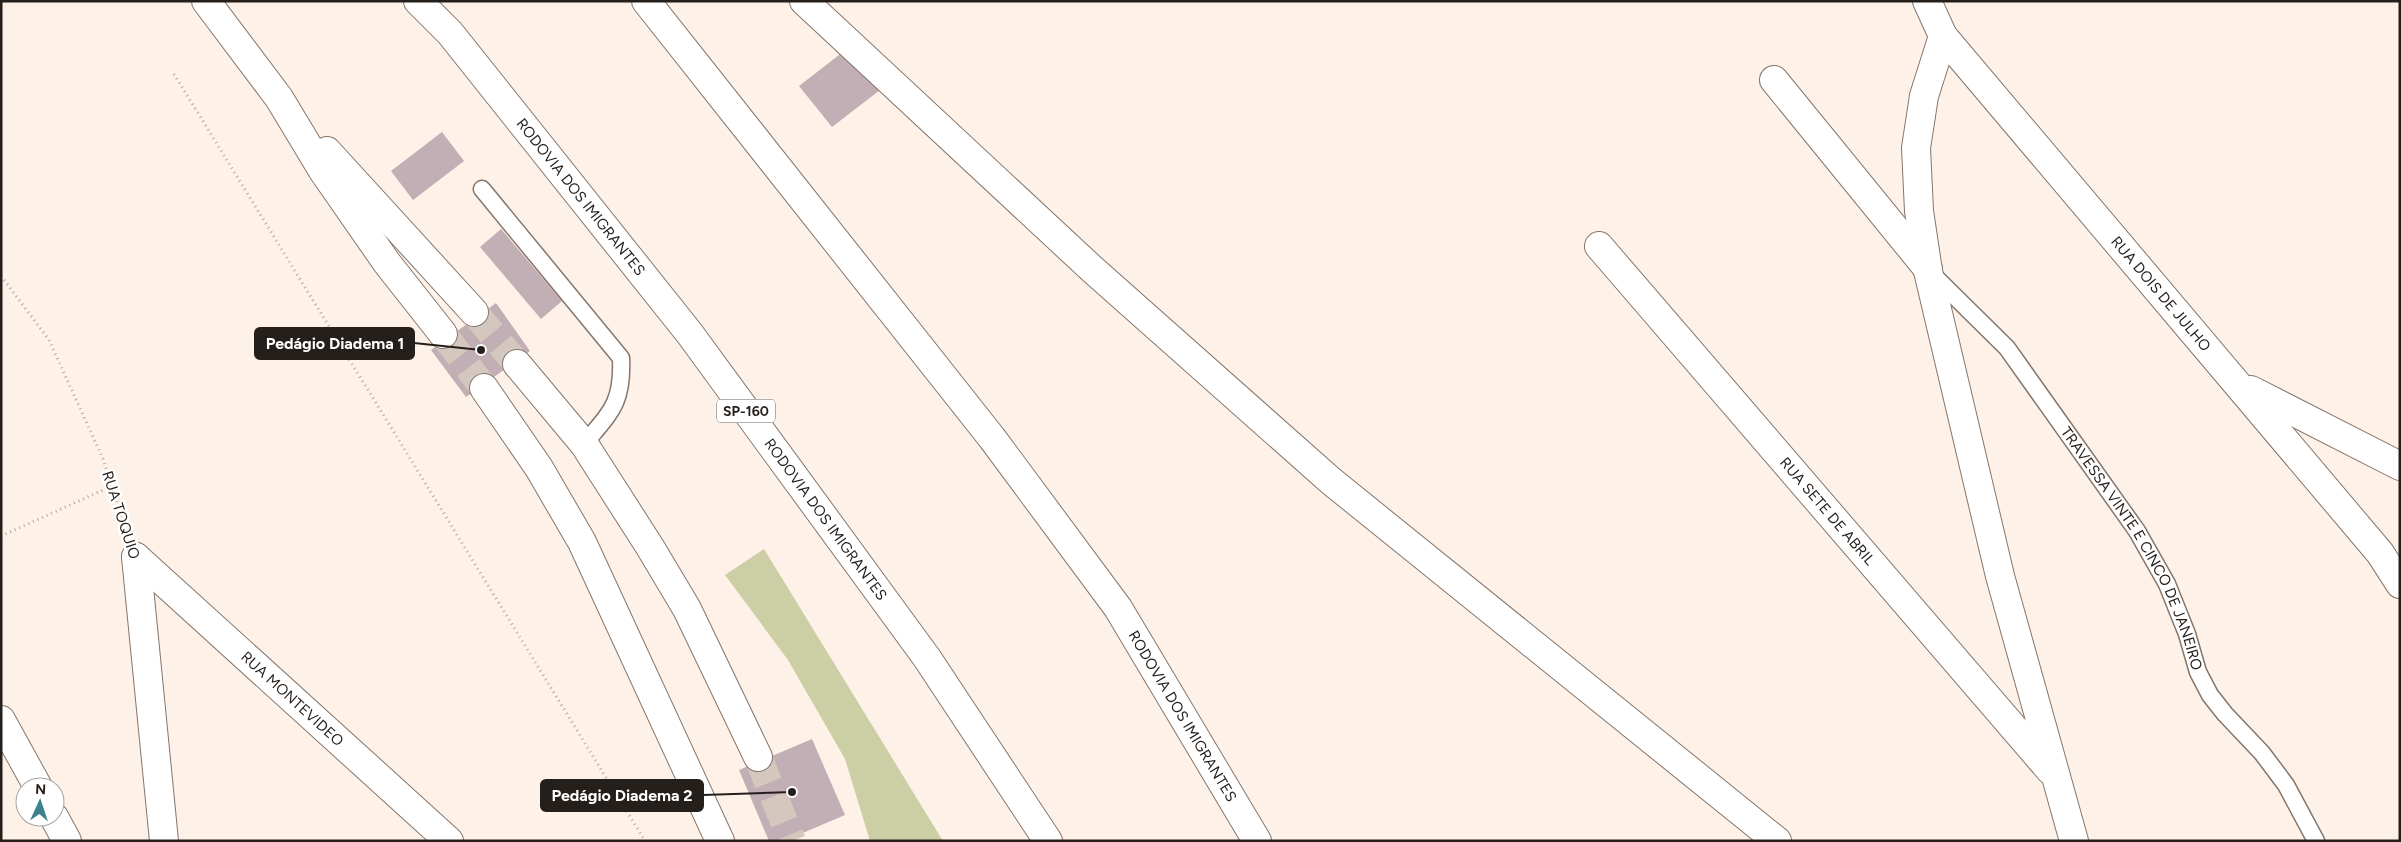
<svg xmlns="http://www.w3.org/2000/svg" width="2401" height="842" viewBox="0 0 2401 842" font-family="Figtree,sans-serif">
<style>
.green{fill:#cccfa5}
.building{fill:#c2aeb5}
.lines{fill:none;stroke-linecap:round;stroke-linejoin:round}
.highway-tunnel{stroke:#d3c7be;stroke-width:28;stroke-dasharray:28 14;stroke-linecap:butt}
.lane-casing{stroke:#85766c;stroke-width:19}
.street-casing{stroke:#85766c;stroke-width:30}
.highway-casing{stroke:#85766c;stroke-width:30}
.path{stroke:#b4a9a1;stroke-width:3;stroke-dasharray:1 4;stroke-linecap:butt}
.lane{stroke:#fff;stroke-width:16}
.street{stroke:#fff;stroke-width:28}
.highway{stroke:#fff;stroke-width:28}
.labels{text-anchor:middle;stroke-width:5;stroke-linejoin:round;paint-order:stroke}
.shield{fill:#fff;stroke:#66625f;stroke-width:1}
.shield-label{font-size:14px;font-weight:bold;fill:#251f1b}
.street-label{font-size:15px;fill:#251f1b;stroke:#fff}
.leader{fill:none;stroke:#251f1b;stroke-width:2}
.callout-dot{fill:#251f1b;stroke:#fff;stroke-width:2}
.callout{fill:#251f1b;stroke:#251f1b;stroke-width:2}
.callout-label{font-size:16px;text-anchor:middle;font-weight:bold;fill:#fff}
</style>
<rect width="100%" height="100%" fill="#fef1e7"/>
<polygon class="green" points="764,549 943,841 870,841 845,759 788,660 725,575"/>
<g class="building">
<polygon points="848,48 880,90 832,127 799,86"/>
<polygon points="442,132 464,161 413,200 391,171"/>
<polygon points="501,229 562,301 541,319 480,247"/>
<polygon points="496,303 530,351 466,397 431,350"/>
<polygon points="812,739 845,815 784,841 769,841 739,770"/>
</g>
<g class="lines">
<g class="highway-tunnel">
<polyline points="474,312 517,364"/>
<polyline points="443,334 484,388"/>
<polyline points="758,757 792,841"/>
</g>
<defs>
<g id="lane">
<path d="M482 189 621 358C623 403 611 412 584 444"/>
<path id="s1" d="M1930 272 2007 348 2137 531 2167 584 2187 634 2198 672 2210 695 2225 714 2262 753 2286 785 2316 841"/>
</g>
<g id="street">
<path id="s2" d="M1927 1 1943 36 2380 553 2400 584"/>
<polyline points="1943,36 1924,96 1916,148 1919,211 1928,271 2000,576 2074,841"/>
<polyline points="1774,80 1928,269"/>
<path id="s3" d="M1599 246 2050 770"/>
<polyline points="2251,390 2400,466"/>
<path id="s4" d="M136 557 449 841"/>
<polyline points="136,557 164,841"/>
<polyline points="1,720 38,787"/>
<polyline points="54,817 67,841"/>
</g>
<g id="highway">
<polyline points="206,1 279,98 323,171 387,263 443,334"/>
<path id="s5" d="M418 1 450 33 690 334 927 658 1048 841"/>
<path id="s6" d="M646 1 992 438 1118 608 1257 841"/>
<polyline points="804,1 1092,269 1331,481 1777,841"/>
<polyline points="327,151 474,312"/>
<polyline points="517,364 584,444 650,547 687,609 758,757"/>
<polyline points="484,388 539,468 582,542 720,841"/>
</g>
</defs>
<use href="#lane" class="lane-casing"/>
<use href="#street" class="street-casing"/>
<use href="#highway" class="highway-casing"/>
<g class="path">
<polyline points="174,74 645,841"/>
<polyline points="1,276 49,340 103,459 126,529"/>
<polyline points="1,536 112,486"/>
</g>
<use href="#lane" class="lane"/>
<use href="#street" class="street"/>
<use href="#highway" class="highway"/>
</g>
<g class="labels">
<rect class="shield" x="717" y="399.5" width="58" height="23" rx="4"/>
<g class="shield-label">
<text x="746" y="416">SP-160</text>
</g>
<g class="street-label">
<text dy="5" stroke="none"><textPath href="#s5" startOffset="255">RODOVIA DOS IMIGRANTES</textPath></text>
<text dy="5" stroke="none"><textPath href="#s2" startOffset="376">RUA DOIS DE JULHO</textPath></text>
<text dy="5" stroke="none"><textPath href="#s3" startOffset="350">RUA SETE DE ABRIL</textPath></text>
<text transform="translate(121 515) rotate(72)" y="5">RUA TOQUIO</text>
<text dy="5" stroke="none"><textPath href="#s5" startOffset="660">RODOVIA DOS IMIGRANTES</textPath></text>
<text dy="5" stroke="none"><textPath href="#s1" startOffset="346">TRAVESSA VINTE E CINCO DE JANEIRO</textPath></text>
<text dy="5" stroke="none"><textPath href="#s4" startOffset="211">RUA MONTEVIDEO</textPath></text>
<text dy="5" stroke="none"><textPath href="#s6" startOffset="895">RODOVIA DOS IMIGRANTES</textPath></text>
</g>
</g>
<path class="leader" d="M481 350L414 343M792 792L703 795"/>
<g class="callout-dot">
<circle cx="481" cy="350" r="5"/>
<circle cx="792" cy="792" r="5"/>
</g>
<g class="callout">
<rect x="255" y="328" width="159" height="31" rx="5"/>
<rect x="541" y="780" width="162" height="31" rx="5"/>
</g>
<g class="callout-label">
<text x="335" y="349">Pedágio Diadema 1</text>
<text x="622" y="801">Pedágio Diadema 2</text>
</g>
<rect width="2401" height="842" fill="none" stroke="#251f1b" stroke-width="5"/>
<g transform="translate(40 802) rotate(3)"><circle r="24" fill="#ffffff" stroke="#a8a5a4"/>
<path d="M0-4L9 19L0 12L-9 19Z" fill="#3c838c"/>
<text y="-8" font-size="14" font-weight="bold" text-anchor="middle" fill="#251f1b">N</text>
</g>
</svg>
